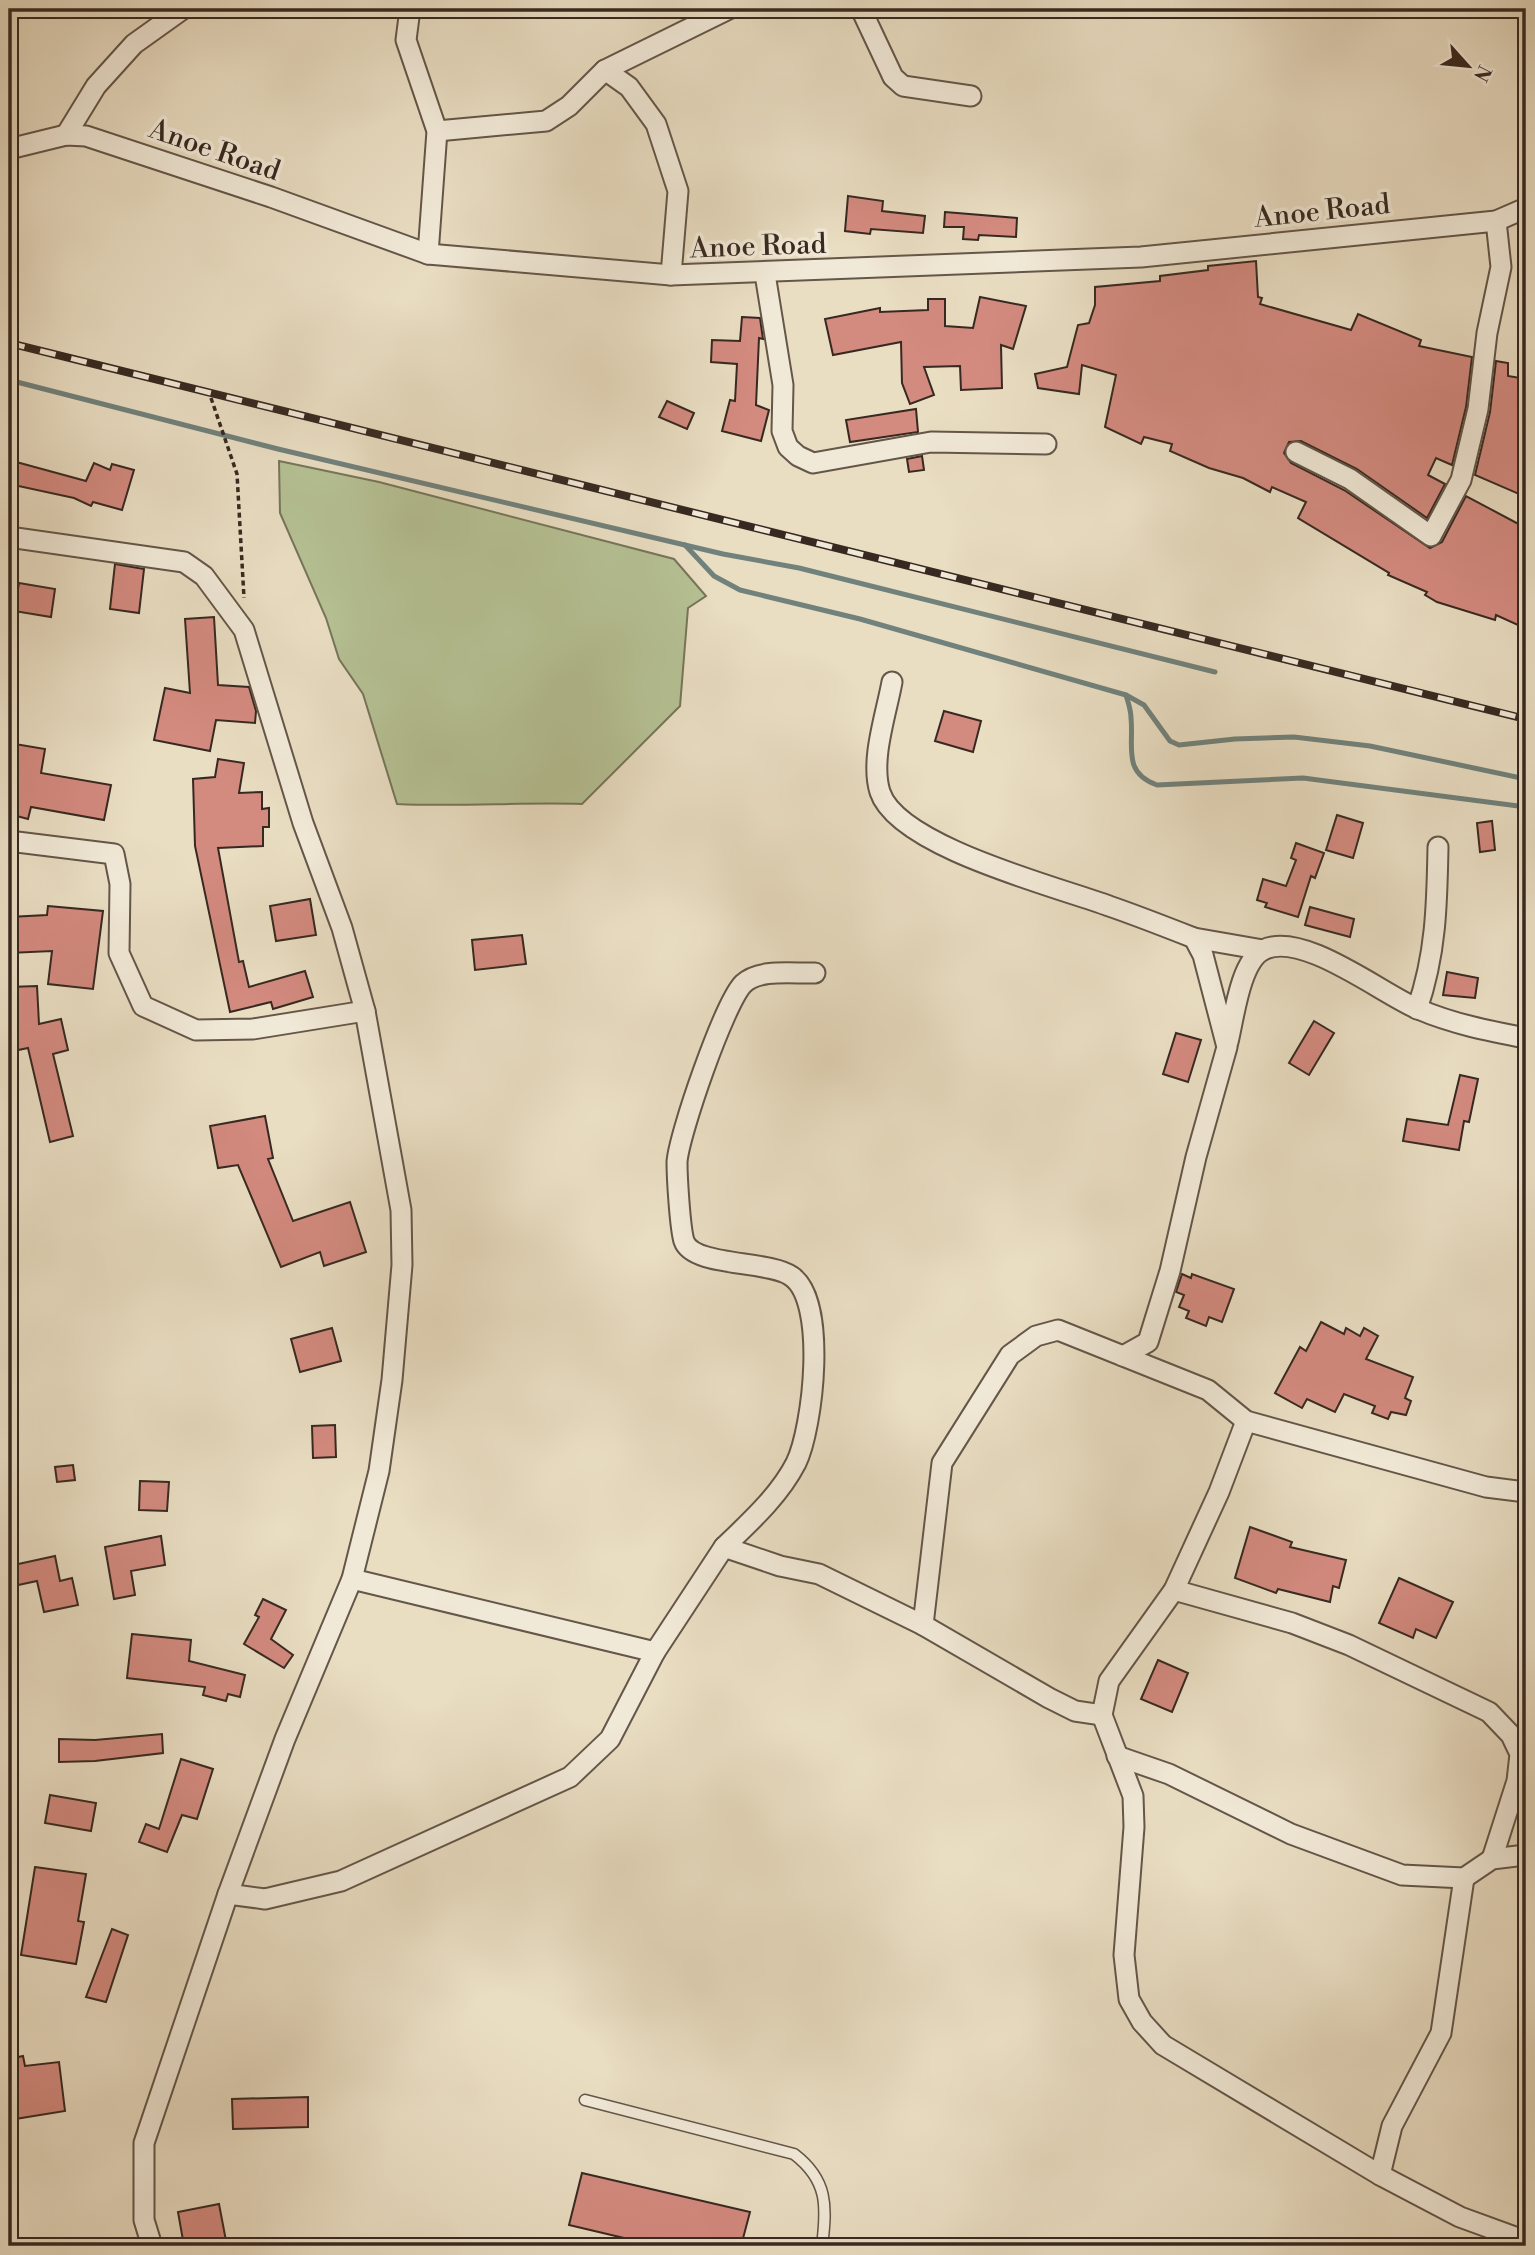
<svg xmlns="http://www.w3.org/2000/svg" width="1535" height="2255" viewBox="0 0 1535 2255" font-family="'Libre Bodoni',serif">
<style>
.green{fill:#b5c194;stroke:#76755a;stroke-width:2}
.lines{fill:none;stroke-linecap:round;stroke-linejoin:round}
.stream{stroke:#71817b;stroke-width:5}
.building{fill:#d38a7f;stroke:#372921;stroke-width:2}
.lane-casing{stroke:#645649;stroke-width:13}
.street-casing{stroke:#645649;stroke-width:23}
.path{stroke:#372921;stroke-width:3.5;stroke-dasharray:5 3.5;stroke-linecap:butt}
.lane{stroke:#f1e9d7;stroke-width:10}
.street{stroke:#f1e9d7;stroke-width:19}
.rail-casing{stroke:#372921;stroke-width:8}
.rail{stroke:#f1e9d7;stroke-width:5;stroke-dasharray:16;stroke-linecap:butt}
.labels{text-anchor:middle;stroke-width:7;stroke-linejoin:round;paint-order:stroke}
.street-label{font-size:28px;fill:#372921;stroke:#f1e9d7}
</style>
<rect width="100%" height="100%" fill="#e9ddc2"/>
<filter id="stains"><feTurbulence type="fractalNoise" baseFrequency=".00286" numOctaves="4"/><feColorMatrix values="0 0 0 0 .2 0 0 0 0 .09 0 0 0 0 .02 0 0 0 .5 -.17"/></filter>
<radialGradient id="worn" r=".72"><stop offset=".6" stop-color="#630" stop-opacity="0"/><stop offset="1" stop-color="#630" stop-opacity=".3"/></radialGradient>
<path class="green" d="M279 461 379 482 674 559 706 596 688 608 680 706 582 804C520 802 459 807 397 804L363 694 339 659 326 618 280 513Z"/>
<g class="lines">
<g class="stream">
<polyline points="9,380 278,449 723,554 799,568 1215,672"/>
<polyline points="685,545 714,576 740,590 860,619 1126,695 1144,705 1170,741 1179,745 1235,739 1294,737 1370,746 1526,779"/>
<path d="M1126 695C1128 702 1131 710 1131 718 1134 746 1122 773 1157 785L1303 778 1526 807"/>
</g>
</g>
<g class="building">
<polygon points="848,196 883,201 882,211 925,216 923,233 871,229 870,234 845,231"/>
<polygon points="945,212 1017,218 1016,237 979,235 978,240 963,239 964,227 944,227"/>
<polygon points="1256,261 1258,297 1262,298 1260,304 1351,330 1358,314 1421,340 1419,346 1472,357 1466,407 1452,465 1436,458 1428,475 1445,484 1427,518 1357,469 1301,441 1289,442 1284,453 1291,463 1344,490 1430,548 1442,542 1466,496 1526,528 1526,611 1520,626 1496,615 1495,620 1437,602 1425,595 1427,592 1388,575 1389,573 1298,518 1306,502 1272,487 1270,492 1243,478 1209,468 1170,451 1172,444 1144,437 1141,444 1105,427 1116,375 1082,365 1079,394 1038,388 1035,374 1067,367 1078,325 1089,323 1095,305 1095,287 1160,281 1160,276 1208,270 1208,266"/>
<polygon points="980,297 1026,306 1013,349 1001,345 1002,388 961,390 960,366 924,367 934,395 910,404 902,383 901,342 833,355 825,319 880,308 880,312 928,310 928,299 945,299 945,326 973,328"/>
<polygon points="742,317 760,318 763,339 759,338 756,405 769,410 761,441 722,431 730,400 735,401 737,364 711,362 712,340 740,341"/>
<polygon points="1496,361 1508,363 1508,376 1526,379 1526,436 1520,457 1526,459 1526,497 1475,475 1490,412"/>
<polygon points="667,401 694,413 687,429 659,417"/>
<polygon points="916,409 918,432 850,442 846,420"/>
<polygon points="922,456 924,470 909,472 907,459"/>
<polygon points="9,460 86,481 94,463 110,470 112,464 134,470 122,510 93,502 91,506 74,498 9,484"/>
<polygon points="115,564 144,569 139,613 110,609"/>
<polygon points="19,583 55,589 51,617 14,611"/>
<polygon points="214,617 218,685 249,687 256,711 255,723 216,720 210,751 154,740 165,688 190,693 185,619"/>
<polygon points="944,711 981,721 973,752 935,741"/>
<polygon points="9,743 45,749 41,773 111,785 104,820 31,807 28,819 9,814"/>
<polygon points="218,759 244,763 239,793 262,792 262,809 269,808 269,827 263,827 263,846 218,848 239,962 243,961 249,987 305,971 313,997 273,1009 271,1002 230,1012 195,846 193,779 215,777"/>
<polygon points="1337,815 1363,823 1353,858 1326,850"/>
<polygon points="1492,821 1495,850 1480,852 1477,823"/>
<polygon points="1296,843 1324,853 1315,878 1311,876 1298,917 1265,907 1267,903 1257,900 1263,879 1286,886 1296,860 1291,858"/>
<polygon points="310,899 316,935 276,941 270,906"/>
<polygon points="48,906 103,911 93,989 48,984 52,951 9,953 9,917 47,915"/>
<polygon points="1310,907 1354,919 1350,937 1305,925"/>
<polygon points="522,935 526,964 475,970 472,940"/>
<polygon points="1447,972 1478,978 1475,998 1443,995"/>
<polygon points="37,986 39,1024 61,1019 68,1050 53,1054 73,1136 50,1142 28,1048 9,1052 9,987"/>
<polygon points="1314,1021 1334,1033 1309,1075 1289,1063"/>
<polygon points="1176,1033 1201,1040 1188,1082 1163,1074"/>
<polygon points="1460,1075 1478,1079 1469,1122 1464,1121 1459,1150 1403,1141 1407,1119 1448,1125"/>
<polygon points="265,1116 273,1158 268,1159 293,1221 350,1202 366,1252 324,1266 320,1252 281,1267 238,1165 218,1168 210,1126"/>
<polygon points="1182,1274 1191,1278 1192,1274 1234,1289 1222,1322 1209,1317 1206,1326 1186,1318 1189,1311 1179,1307 1184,1295 1176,1292"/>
<polygon points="1321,1322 1344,1334 1346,1328 1360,1336 1364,1328 1378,1336 1366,1359 1413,1377 1405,1398 1411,1401 1406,1415 1391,1412 1388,1419 1372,1413 1375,1406 1344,1394 1335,1412 1307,1399 1302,1408 1275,1393 1300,1347 1306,1351"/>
<polygon points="332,1328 341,1361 300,1372 291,1339"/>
<polygon points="335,1425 336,1457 313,1458 312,1426"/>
<polygon points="73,1465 75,1480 57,1482 55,1467"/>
<polygon points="140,1481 169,1482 167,1511 139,1510"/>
<polygon points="1250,1527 1292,1542 1290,1547 1346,1560 1339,1588 1333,1586 1330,1602 1278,1589 1276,1593 1235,1578"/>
<polygon points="161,1536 165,1565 131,1571 135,1595 114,1599 105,1547"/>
<polygon points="55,1556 60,1581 72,1578 78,1605 44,1612 37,1581 9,1587 9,1566"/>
<polygon points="1399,1578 1453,1602 1436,1638 1416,1629 1413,1638 1379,1623"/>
<polygon points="263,1599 286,1610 271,1639 293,1655 284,1668 244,1644 259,1617 255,1615"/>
<polygon points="132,1634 191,1640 189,1661 245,1675 240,1697 228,1694 226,1701 203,1695 205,1687 127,1678"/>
<polygon points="1158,1660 1188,1673 1172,1712 1141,1699"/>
<polygon points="162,1734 163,1753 95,1761 59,1762 59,1739 95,1740"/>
<polygon points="181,1759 213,1769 197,1819 182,1815 167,1852 139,1842 146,1824 159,1829"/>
<polygon points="50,1795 96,1803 91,1831 45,1823"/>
<polygon points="35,1867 86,1874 78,1921 84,1922 76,1964 21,1955"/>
<polygon points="112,1929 128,1935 106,2002 86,1997"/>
<polygon points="23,2056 25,2066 59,2062 65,2111 9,2120 9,2059"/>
<polygon points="308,2097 308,2127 233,2129 232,2099"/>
<polygon points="582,2173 750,2212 741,2246 640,2246 641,2242 569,2225"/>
<polygon points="219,2204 227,2246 184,2246 178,2212"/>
</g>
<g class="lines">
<defs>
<path id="lane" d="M585 2100 794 2154C828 2180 827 2206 822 2246"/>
<g id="street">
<polyline points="410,9 406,40 437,131 428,254"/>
<polyline points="861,9 893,77 903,86 971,96"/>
<polyline points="605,70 629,87 656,124 678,191 671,275"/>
<polyline points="437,131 546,121 569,106 605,70 729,9"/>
<polyline points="66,135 96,86 134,44 183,9"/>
<polyline points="9,149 66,135 86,136 271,197 428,254 671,275 1141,257 1496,221 1526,208"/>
<polyline points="765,274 783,385 782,431 788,447 798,456 813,463 931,442 1046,444"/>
<polyline points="1296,452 1350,479 1431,536 1461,480 1478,409 1487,333 1501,267 1496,221"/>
<polyline points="9,537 184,562 204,576 244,630 303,823 342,928 365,1011 401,1210 402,1265 392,1380 379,1471 352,1579 285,1739 228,1894 265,1899 341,1881 570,1777 610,1739 655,1652 724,1547 780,1566 819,1574 923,1625 942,1463 1010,1355 1036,1336 1058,1330 1208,1390 1246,1421 1486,1487 1526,1492"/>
<path d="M892 682C886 715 870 760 880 792 898 847 1058 887 1109 906 1138 916 1166 927 1194 938L1203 955 1227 1047 1196 1157 1170 1271 1148 1342 1123 1356"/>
<polyline points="9,841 114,854 120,884 119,953 143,1006 196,1030 253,1029 365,1011"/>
<polyline points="1194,938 1263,950"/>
<path d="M1417 1009C1436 955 1437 904 1438 847"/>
<path d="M1228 1042C1234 1018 1240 962 1263 950 1302 930 1382 994 1418 1009 1453 1024 1489 1031 1526 1038"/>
<path d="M724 1547C750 1522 779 1496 796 1463 813 1428 828 1300 791 1276 768 1260 693 1267 684 1241 680 1228 677 1177 677 1162 679 1134 724 1004 743 984 759 968 795 974 815 973"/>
<polyline points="352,1579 655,1652"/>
<polyline points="1174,1590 1292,1623 1349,1645 1489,1712 1511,1735 1520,1754 1517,1781 1492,1859"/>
<polyline points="923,1625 1049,1698 1075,1711 1102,1715 1109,1681 1174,1590 1219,1492 1246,1421"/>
<polyline points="1102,1715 1133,1796 1134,1827 1124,1955 1129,1999 1142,2022 1163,2045 1380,2175"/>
<polyline points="1117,1756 1169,1774 1291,1834 1402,1875 1464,1878 1492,1859 1526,1855"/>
<polyline points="1464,1878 1441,2033 1392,2126 1380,2175 1460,2217 1526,2241"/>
<polyline points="152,2246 144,2220 144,2143 228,1894"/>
</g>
</defs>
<use href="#lane" class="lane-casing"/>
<use href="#street" class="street-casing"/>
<polyline class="path" points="211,398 237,474 244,598"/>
<use href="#lane" class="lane"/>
<use href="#street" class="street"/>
<defs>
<polyline id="rail" points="9,343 1526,719"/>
</defs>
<use href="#rail" class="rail-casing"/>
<use href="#rail" class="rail"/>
</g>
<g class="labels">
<g class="street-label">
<text transform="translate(215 149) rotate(19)" y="10">Anoe Road</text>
<text transform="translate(1322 210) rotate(-6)" y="10">Anoe Road</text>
<text transform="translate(758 245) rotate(-2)" y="10">Anoe Road</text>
</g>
</g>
<rect width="1535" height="2255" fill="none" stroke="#e9ddc2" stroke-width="35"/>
<rect x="10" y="10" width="1514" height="2234" fill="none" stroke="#372921" stroke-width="3.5"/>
<rect x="18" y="18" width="1500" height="2220" fill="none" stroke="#372921" stroke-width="2"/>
<g transform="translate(1468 66) rotate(117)" stroke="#f1e9d7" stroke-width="5" paint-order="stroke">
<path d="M0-5L12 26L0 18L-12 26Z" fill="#372921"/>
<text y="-10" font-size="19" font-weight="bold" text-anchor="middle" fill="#372921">N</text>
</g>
<rect width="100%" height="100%" filter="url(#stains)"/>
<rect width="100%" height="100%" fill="url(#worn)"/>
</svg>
